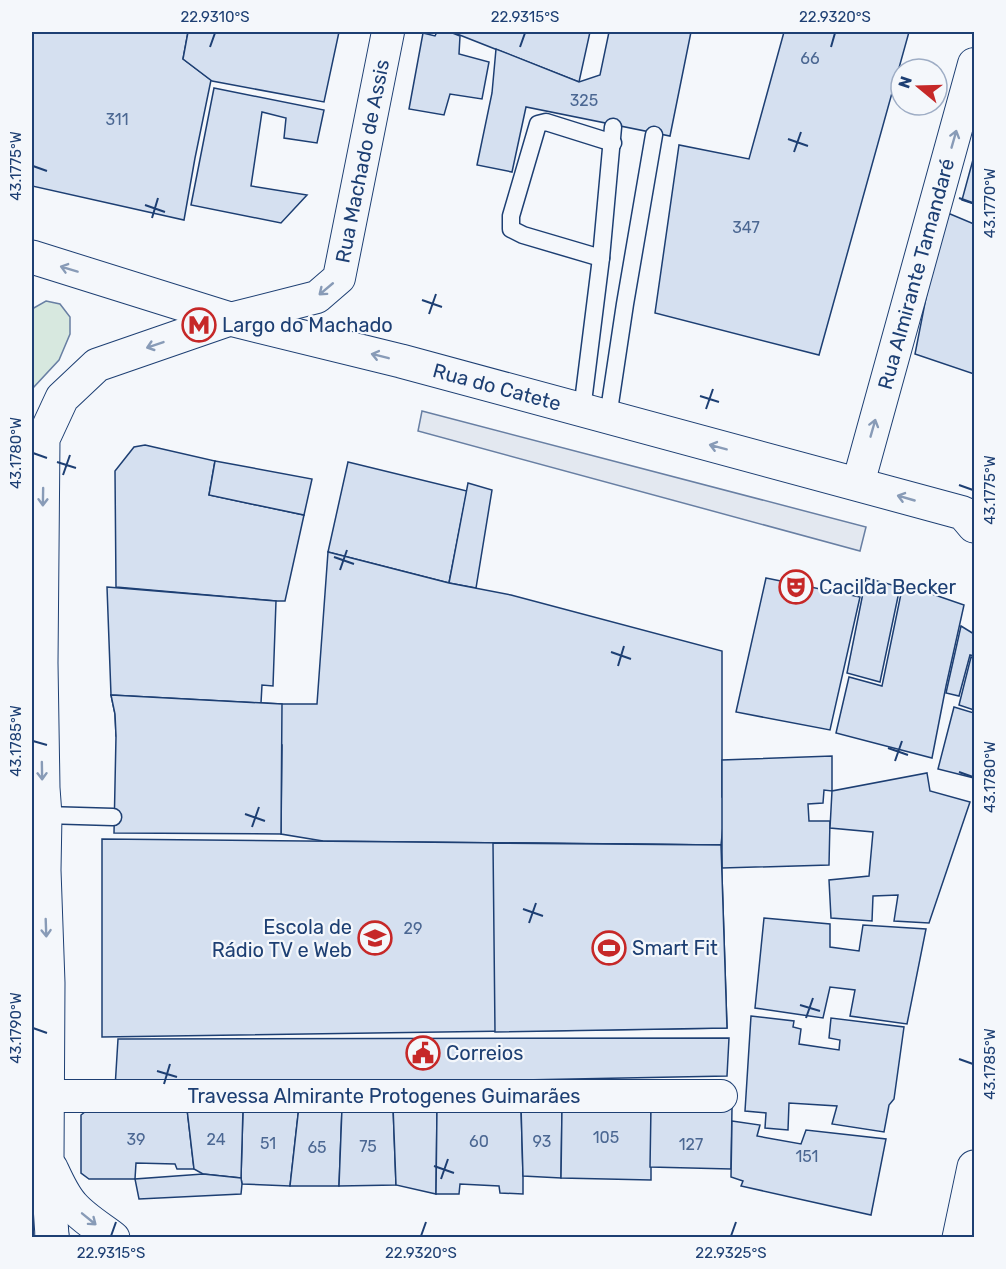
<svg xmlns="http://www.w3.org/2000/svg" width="1006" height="1269" viewBox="0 0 1006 1269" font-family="Rubik,sans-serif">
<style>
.green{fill:#d7e8df;stroke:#687fa3;stroke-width:1.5}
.parking{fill:#e3e8f0;stroke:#687fa3;stroke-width:1.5}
.building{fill:#d5e0f0;stroke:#1d3f73;stroke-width:1.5}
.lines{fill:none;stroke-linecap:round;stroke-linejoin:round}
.service-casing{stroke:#1d3f73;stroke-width:19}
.minor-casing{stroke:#1d3f73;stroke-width:34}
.tertiary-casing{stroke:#1d3f73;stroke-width:35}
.secondary-casing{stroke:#1d3f73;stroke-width:35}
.service{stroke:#f4f7fb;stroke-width:16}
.minor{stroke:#f4f7fb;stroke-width:32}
.tertiary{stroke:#f4f7fb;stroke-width:33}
.secondary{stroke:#f4f7fb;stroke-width:33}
.oneway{stroke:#889bb7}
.ticks{fill:none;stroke:#1d3f73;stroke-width:2}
.labels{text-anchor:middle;stroke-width:4.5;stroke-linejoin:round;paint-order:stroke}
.number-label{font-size:16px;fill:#4b6792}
.street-label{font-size:20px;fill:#1d3f73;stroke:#f4f7fb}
.poi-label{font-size:20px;fill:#1d3f73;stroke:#f4f7fb;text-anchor:start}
.neatline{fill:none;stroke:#1d3f73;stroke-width:2}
.ticks-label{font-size:15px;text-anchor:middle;fill:#1d3f73}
</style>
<rect width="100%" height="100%" fill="#f4f7fb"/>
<polygon class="green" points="46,301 60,304 70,317 70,334 59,360 32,389 32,309"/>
<polygon class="parking" points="422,411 866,527 860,551 418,431"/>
<g class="building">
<polygon points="32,32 188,32 183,59 211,80 195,158 184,220 32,186"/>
<polygon points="188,32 339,32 324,102 212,81 183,59"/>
<polygon points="437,32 450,32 460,36 459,54 489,62 482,99 450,94 444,115 409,109 423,33 435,36"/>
<polygon points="452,32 590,32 579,82"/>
<polygon points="609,32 691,32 670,136 526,107 512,172 477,165 492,93 496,49 579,82 600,75"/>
<polygon points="784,32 909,32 819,355 655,313 679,145 749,159"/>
<polygon points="214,88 324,110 317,143 284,138 286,118 262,112 251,186 307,195 281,223 191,205"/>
<polygon points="974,156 974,204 962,200"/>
<polygon points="943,211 974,224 974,374 915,354"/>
<polygon points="145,445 215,461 209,495 304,515 285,601 276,601 116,587 115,471 134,447"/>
<polygon points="215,461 312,479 304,515 209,495"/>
<polygon points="348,462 467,491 449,583 328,552"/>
<polygon points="468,483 492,490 476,588 449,583"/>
<polygon points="328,552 449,583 511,595 722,651 722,797 771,796 772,822 723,826 721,845 323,841 281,834 282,745 116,736 115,714 111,695 282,704 317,704"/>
<polygon points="766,578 860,597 830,730 736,712"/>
<polygon points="866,578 900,587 880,682 847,673"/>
<polygon points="903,584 964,605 946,686 932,758 836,733 849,677 882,686"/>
<polygon points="107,587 276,601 273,686 262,685 261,703 111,695"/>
<polygon points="961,626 974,634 974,656 970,655 959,696 946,693"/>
<polygon points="971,657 974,658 974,710 959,705"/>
<polygon points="111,695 282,704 281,834 114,833 116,736 115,714"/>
<polygon points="954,707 974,713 974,778 938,769"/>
<polygon points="832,756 832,791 824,790 823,803 808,804 809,821 830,821 829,865 722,868 722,760"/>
<polygon points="927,773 930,791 970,802 929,923 894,921 898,895 873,896 872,921 831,918 829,880 869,876 873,832 830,828 832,791"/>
<polygon points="102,839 721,845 727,1028 102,1037"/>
<polygon points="493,843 721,845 727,1028 495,1032"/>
<polygon points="764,918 830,924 830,947 859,951 863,925 926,929 907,1024 850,1016 855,990 830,987 823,1018 755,1008"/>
<polygon points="751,1016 794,1021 793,1027 801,1029 799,1044 839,1050 840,1040 829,1038 831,1018 904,1027 894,1099 889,1105 884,1132 832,1124 837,1106 789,1103 788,1130 765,1128 766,1113 745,1111"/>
<polygon points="729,1038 727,1076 115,1088 118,1039"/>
<polygon points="299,1106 290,1186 242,1184 241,1178 243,1109"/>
<polygon points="299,1106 342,1108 339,1186 290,1186"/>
<polygon points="393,1106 396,1185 339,1186 342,1108"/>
<polygon points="393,1106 437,1107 436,1194 396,1185"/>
<polygon points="521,1106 523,1176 523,1194 500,1193 499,1186 460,1184 459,1194 436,1194 437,1107"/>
<polygon points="521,1106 562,1107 561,1178 523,1176"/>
<polygon points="562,1107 651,1107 651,1180 561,1178"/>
<polygon points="651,1107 732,1108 731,1169 650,1167"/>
<polygon points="90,1108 187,1109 194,1169 177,1169 175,1164 136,1163 135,1179 89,1179 81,1173 81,1115"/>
<polygon points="187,1109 243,1109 241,1178 203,1174 194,1169"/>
<polygon points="732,1121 760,1125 757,1136 801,1144 806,1130 886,1139 871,1215 741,1186 743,1181 731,1177"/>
<polygon points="203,1174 241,1178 242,1184 241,1194 139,1199 135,1179"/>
</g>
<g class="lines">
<defs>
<g id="service">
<polyline points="601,258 523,235 511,229 511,216 538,124 546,122 613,143"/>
<polyline points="582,410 601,258 613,127"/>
<polyline points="608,417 625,304 654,135"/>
<polyline points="45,815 113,817"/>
</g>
<g id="minor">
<path id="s1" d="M230 319 317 297 339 278 388 32"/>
<path id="s2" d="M858 484 974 64"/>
<path id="s3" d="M48 1096H721"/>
</g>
<g id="tertiary">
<path d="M51 1168C57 1181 63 1195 72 1205 83 1218 100 1228 113 1238"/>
<polyline points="52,1236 47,1161 48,983 44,870 45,815 43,788 41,663 43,439 62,398 97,365 230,319"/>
</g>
<g id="secondary">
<path id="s4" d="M32 257 230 319 401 361 963 513 974 526"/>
<polyline points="52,1238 52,1236"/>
<polyline points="959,1238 974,1167"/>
</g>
</defs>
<use href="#service" class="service-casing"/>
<use href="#minor" class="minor-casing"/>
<use href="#tertiary" class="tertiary-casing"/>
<use href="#secondary" class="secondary-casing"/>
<use href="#service" class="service"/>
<use href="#minor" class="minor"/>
<use href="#tertiary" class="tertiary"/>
<use href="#secondary" class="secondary"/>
</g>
<defs><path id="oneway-shaft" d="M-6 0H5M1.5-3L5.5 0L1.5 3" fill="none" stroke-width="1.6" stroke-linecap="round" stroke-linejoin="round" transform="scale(1.5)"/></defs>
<g class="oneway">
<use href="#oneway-shaft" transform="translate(954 139) rotate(-74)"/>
<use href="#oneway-shaft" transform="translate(69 269) rotate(-163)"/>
<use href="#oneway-shaft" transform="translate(326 289) rotate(140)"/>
<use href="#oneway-shaft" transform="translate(155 345) rotate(161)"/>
<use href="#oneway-shaft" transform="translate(380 356) rotate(-166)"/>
<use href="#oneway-shaft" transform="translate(873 428) rotate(-74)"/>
<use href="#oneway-shaft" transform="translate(718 447) rotate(-165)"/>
<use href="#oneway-shaft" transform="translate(43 497) rotate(91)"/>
<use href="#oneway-shaft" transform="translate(906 498) rotate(-164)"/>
<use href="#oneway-shaft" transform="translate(42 771) rotate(89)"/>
<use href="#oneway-shaft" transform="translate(46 928) rotate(88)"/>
<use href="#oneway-shaft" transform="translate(89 1219) rotate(39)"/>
</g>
<path class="ticks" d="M210 47 215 33M520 47 525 33M831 47 835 33M788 139 808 146M794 152 801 132M33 166 47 171M959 198 973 203M145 205 165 212M152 218 158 198M422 300 442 307M429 314 436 294M700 396 719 402M706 409 713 389M33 453 47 458M57 462 76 468M63 475 70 455M959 485 973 490M334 557 354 564M340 570 347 550M611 652 631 659M618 666 624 646M33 741 47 745M888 748 908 755M895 761 902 741M959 772 973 777M245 814 265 821M252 827 259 807M523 909 543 916M529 923 536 903M800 1005 820 1011M806 1018 813 998M33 1028 47 1033M959 1059 973 1064M157 1071 177 1077M164 1084 170 1064M434 1166 454 1173M441 1179 448 1159M111 1236 116 1222M421 1236 426 1222M731 1236 736 1222"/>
<defs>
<symbol id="metro-ring" viewBox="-11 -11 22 22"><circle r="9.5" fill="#f4f7fb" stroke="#c62828" stroke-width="1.5"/><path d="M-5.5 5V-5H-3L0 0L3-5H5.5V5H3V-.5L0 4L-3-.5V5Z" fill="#c62828"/></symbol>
<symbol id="theatre-ring" viewBox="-11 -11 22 22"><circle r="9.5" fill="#f4f7fb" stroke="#c62828" stroke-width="1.5"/><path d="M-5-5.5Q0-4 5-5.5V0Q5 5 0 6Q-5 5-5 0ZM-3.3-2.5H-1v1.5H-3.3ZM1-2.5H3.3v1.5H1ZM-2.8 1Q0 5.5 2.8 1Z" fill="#c62828"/></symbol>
<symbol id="university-ring" viewBox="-11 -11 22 22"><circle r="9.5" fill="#f4f7fb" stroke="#c62828" stroke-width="1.5"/><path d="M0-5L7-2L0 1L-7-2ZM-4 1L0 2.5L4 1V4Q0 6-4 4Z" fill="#c62828"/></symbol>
<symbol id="stadium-ring" viewBox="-11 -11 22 22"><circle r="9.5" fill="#f4f7fb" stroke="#c62828" stroke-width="1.5"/><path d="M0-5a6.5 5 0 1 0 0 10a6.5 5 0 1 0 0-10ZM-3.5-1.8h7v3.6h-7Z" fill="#c62828"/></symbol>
<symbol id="civic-ring" viewBox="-11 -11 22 22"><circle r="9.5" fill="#f4f7fb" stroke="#c62828" stroke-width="1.5"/><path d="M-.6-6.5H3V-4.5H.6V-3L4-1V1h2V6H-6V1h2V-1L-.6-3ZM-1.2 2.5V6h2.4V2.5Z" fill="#c62828"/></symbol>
</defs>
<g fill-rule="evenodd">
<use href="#metro-ring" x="180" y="306" width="38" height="38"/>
<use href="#theatre-ring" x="777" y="568" width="38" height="38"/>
<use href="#university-ring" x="356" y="919" width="38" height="38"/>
<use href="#stadium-ring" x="590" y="929" width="38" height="38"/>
<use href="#civic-ring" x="404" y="1034" width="38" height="38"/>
</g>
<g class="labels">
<g class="number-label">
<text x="810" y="64">66</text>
<text x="584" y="106">325</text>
<text x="117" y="125">311</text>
<text x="746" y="233">347</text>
<text x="413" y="934">29</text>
<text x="606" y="1143">105</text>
<text x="136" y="1145">39</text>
<text x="216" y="1145">24</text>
<text x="479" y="1147">60</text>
<text x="542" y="1147">93</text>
<text x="268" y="1149">51</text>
<text x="691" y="1150">127</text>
<text x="368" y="1152">75</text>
<text x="317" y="1153">65</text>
<text x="807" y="1162">151</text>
</g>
<g class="street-label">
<text dy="7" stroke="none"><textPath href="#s1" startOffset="238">Rua Machado de Assis</textPath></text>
<text dy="7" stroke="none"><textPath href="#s2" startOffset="218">Rua Almirante Tamandaré</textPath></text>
<text dy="7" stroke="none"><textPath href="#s4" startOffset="483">Rua do Catete</textPath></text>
<text dy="7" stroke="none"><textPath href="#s3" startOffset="336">Travessa Almirante Protogenes Guimarães</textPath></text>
</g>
<g class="poi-label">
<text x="222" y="332">Largo do Machado</text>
<text x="819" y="594">Cacilda Becker</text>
<text x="352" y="934" text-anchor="end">Escola de<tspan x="352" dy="23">Rádio TV e Web</tspan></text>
<text x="632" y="955">Smart Fit</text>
<text x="446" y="1060">Correios</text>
</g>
</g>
<rect width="1006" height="1269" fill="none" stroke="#f4f7fb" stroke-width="66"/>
<g transform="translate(919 87) rotate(289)"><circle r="28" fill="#f4f7fb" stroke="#9eadc5" stroke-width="1.5"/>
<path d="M0-4.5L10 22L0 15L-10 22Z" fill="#c62828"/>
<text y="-9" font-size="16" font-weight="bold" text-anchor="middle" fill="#1d3f73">N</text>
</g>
<rect x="33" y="33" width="940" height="1203" class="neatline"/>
<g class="ticks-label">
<text x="215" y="22">22.9310°S</text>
<text x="525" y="22">22.9315°S</text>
<text x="835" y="22">22.9320°S</text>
<text transform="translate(16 166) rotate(-90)" y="5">43.1775°W</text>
<text transform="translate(990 203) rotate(-90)" y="5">43.1770°W</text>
<text transform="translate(16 453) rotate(-90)" y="5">43.1780°W</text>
<text transform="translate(990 490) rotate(-90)" y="5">43.1775°W</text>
<text transform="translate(16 741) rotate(-90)" y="5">43.1785°W</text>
<text transform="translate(990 777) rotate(-90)" y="5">43.1780°W</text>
<text transform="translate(16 1028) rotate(-90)" y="5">43.1790°W</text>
<text transform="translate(990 1064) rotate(-90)" y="5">43.1785°W</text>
<text x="111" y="1258">22.9315°S</text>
<text x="421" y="1258">22.9320°S</text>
<text x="731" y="1258">22.9325°S</text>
</g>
</svg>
